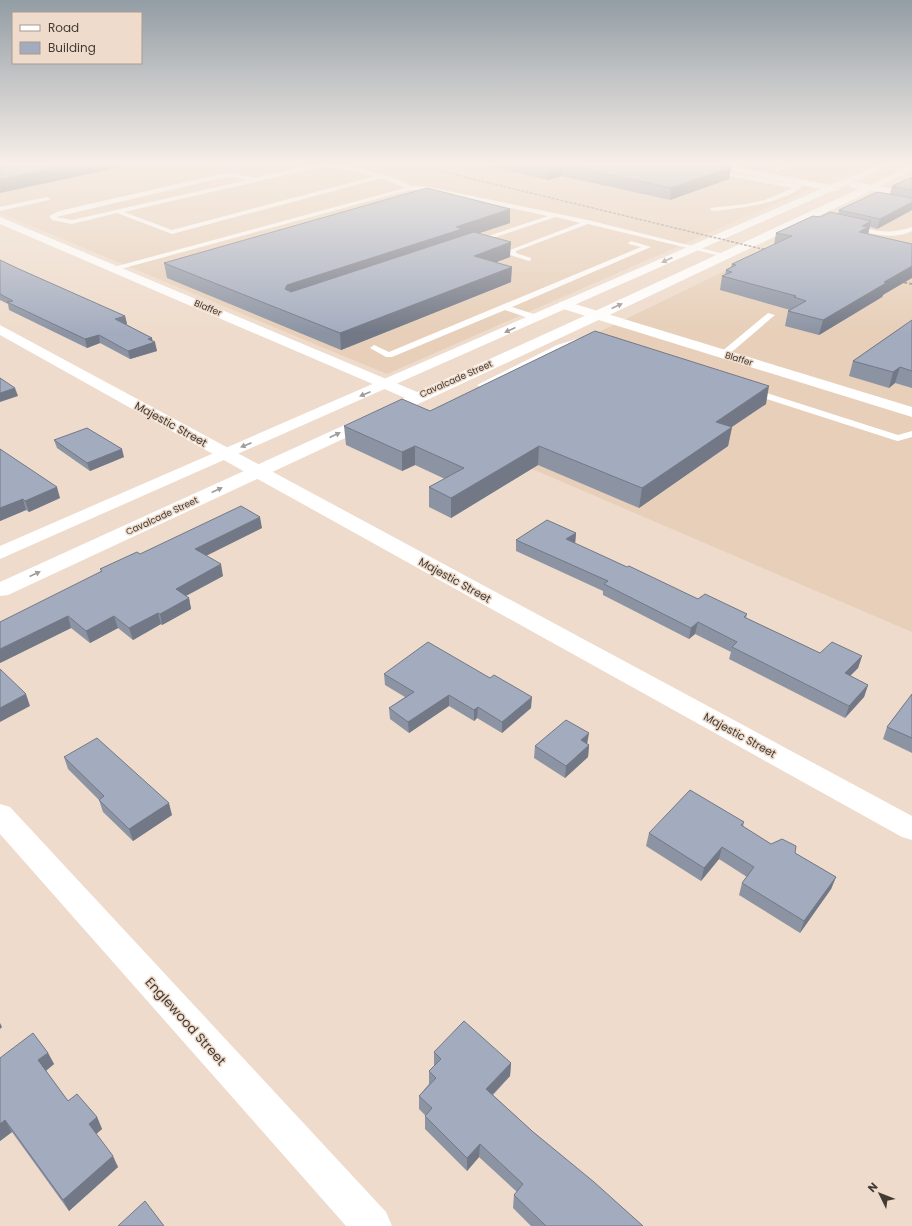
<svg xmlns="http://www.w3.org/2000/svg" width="912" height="1226" viewBox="0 0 912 1226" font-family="Poppins,sans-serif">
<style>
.built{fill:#e7cfb9}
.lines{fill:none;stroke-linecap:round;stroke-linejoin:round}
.service{fill:#fff;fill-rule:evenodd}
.minor{fill:#fff;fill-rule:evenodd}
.tertiary{fill:#fff;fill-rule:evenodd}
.secondary{fill:#fff;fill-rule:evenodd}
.rail-far1{stroke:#9b8d82;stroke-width:1.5;stroke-dasharray:3 1.5;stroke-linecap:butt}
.rail{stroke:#9b8d82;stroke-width:2;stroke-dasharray:3.5 2;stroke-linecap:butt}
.wall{fill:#8c94a4}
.shaded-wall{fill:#727886}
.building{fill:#a3acbf;stroke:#727886}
.oneway{fill:#a09c9a}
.labels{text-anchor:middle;stroke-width:3;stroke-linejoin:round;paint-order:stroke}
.far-street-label{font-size:9px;fill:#423a34;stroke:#eedbcb}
.street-label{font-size:11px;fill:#423a34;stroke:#eedbcb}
.near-street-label{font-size:13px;fill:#423a34;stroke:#eedbcb}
</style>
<rect width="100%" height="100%" fill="#eedbcb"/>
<g class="built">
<polygon points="0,162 871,162 387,374 0,213"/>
<polygon points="912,180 912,632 418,420"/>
</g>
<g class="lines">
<g class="service">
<polygon points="777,162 789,162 795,164 777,172 775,169 786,165"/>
<path d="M320 163 353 167 394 178 411 186H424L588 220 728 255 725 257 588 224 516 251V253L531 258V260L529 261 510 255V250L580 223 556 217 475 244 473 243V241L548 216 424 190H410L117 270 110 268 405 188 382 178 172 234 117 213 72 224 52 220 49 216 59 211 221 174 234 173 254 178ZM320 167 340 168 376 176 172 230 124 212ZM234 177 247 180 72 220 56 217 221 178Z"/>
<path d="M721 171 799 185 802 187C780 204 740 208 713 211L710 209 711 208 746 204 765 200 793 188 719 174Z"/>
<polygon points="47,197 50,199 49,200 0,211 0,207"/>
<path d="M852 225C878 231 886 235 912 227V231C892 241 870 233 850 228L849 227Z"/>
<polygon points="631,241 651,247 512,307 540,316 540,320 534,320 505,310 392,357 386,357 370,348 374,345 389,352 641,247 629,244 628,243"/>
<polygon points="768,313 775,315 727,356 721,356 721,352"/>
<polygon points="580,338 584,340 583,342 563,349 485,387 482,388 477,385 557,345"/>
<polygon points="751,388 898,435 912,431 912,437 898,441 894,440 748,393 746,391"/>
</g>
<g class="minor">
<polygon points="565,301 912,407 912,417 560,308 558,305 560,302"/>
<polygon points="0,325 232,450 235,454 232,458 226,459 220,458 0,335"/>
<polygon points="0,804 10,807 386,1212 392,1226 346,1226 0,834"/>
</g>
<g class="tertiary">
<polygon points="884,162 895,162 846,185 840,185 838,183"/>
<polygon points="912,165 912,171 878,187 872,187 870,185"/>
<polygon points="0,217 422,394 424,397 422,400 410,400 0,224"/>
<polygon points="226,449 232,450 912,816 912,840 902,837 220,458 217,454 220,450"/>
</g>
<g class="secondary">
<polygon points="694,162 711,162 830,185 843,180 848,183 837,191 832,191 0,559 0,546 821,189 698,165"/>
<polygon points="854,182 912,192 912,198 871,191 603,318 8,595 0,596 0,582 593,312 859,189 851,187 849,185 851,183"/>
</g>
<polyline class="rail-far1" points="403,162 766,250"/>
<g class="rail">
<polyline points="762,249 776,252"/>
<polyline points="893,280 912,284"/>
</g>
</g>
<g class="wall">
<polygon points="470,162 705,162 731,167 729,179 670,200 561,176 548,180"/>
<polygon points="718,162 730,162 726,163"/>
<polygon points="841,162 859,162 854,164"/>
<polygon points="912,177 912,210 877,229 870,227 868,234 883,295 882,297 819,335 785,326 788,311 790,310 720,290 722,276 725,275 726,270 731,267 732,264 774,245 776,233 820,217 838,214 839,210 890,194 892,186"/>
<polygon points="510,209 510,223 479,233 510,257 496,262 511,282 341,350 167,278 164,263"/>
<polygon points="0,260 19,269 125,316 127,324 126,324 153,341 157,351 130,359 100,343 87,348 9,310 8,304 0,300"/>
<polygon points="912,320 912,388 895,383 889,388 849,376 853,361"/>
<polygon points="766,404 732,427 728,446 639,508 538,465 451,518 429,507 429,487 445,479 415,465 402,471 346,445 344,426 430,411"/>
<polygon points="54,440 124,457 90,471 57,448"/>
<polygon points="0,449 60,498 29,512 26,510 0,521"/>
<polygon points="262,528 206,555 223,576 186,596 189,598 191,609 162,625 161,624 133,640 118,628 90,643 71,628 0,663 101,571 100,569 140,554"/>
<polygon points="576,533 575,544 698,599 747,614 746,618 820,653 862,656 858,668 850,676 868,685 864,697 845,718 729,659 731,652 695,634 689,639 603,595 603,591 516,551 516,540"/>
<polygon points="384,674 531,708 502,733 477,718 474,721 449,706 409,733 390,719 389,708 405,697 385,685"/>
<polygon points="912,694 912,753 883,739 887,727"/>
<polygon points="587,744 589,745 588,757 565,778 534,758 535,746"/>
<polygon points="64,757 172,815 133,841 103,812 99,800 68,769"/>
<polygon points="744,822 743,827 771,844 795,853 836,877 831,889 800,933 739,895 742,883 747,877 719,859 701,881 646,846 649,833"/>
<polygon points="434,1052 511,1063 510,1076 493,1095 532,1131 643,1226 531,1226 513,1208 514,1195 517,1192 479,1157 467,1171 425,1129 425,1115 419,1109 419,1096 429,1084 429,1071 434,1066"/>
<polygon points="48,1053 54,1064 46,1071 68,1101 97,1117 102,1129 96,1134 118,1167 69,1211 12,1132 0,1141 0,1058"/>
</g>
<g class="shaded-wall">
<polygon points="87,162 121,162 122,167 0,193 0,179"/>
<polygon points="855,162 859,162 854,164"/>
<polygon points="562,164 561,176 548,180 549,168"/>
<polygon points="731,167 729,179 670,200 671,188"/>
<polygon points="912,202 912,210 877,229 880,219"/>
<polygon points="510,209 510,223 462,239 289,301 285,289 287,285 456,227"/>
<polygon points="871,221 868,234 866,235 859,232 862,226"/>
<polygon points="511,242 510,257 473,271 474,256"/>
<polygon points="912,266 912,278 883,295 882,297 819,335 823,320 884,282"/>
<polygon points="512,267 511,282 341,350 340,333"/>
<polygon points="125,316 127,324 117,327 115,319"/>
<polygon points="99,335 100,343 87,348 85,339"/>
<polygon points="152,338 153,343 155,342 157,351 130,359 128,351 148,339"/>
<polygon points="900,367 895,383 889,388 893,372"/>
<polygon points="769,386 766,404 712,440 716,422"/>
<polygon points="15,388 18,396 0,402 0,393"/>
<polygon points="732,427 728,446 639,508 642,488"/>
<polygon points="415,446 415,465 402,471 402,452"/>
<polygon points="539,446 538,465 451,518 451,498"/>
<polygon points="122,449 124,457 90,471 87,463"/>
<polygon points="57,487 60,498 29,512 25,501"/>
<polygon points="23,499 26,510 0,521 0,508"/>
<polygon points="260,517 262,528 198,560 195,549"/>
<polygon points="576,533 575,544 566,539"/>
<polygon points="221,564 223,576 178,600 176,589"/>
<polygon points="189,598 191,609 162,625 160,614"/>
<polygon points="158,613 161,624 133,640 129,628"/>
<polygon points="68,616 71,628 0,663 0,649"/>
<polygon points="114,616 118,628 90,643 86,631"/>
<polygon points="698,622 695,634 689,639 691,628"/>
<polygon points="862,656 858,668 841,685 845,673"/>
<polygon points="868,685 864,697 845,718 849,706"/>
<polygon points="26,694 30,706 0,722 0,708"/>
<polygon points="449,695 449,706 409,733 408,722"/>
<polygon points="532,697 531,708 502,733 502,722"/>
<polygon points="478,707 477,718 474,721 474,710"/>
<polygon points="589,733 587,745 581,740"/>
<polygon points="589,745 588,757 565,778 566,766"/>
<polygon points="169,803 172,815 133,841 129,829"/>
<polygon points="722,847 719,859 701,881 704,868"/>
<polygon points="836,877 831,889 800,933 804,921"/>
<polygon points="0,1023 2,1027 0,1029"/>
<polygon points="48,1053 54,1064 44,1072 38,1060"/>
<polygon points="511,1063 510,1076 485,1102 486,1089"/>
<polygon points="97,1117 102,1129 94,1136 89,1124"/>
<polygon points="5,1120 12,1132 0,1141 0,1124"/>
<polygon points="480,1144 479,1157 467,1171 467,1158"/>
<polygon points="113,1156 118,1167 69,1211 63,1200"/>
</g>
<g class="building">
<polygon points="0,162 87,162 0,179"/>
<polygon points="520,162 705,162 731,167 671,188 562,164 549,168"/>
<polygon points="912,177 912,190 892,186"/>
<polygon points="427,188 510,209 456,227 462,229 287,285 285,289 291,292 474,232 511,242 474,256 512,267 340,333 164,263"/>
<polygon points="877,192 912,198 912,202 880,219 839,210"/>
<polygon points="830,212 871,221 862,226 868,227 859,232 912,244 912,266 884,282 886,283 823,320 788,311 806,301 794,297 796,296 722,276 732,272 726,270 736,265 732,264 792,236 776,233 813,216 820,217"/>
<polygon points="0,260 19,269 125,316 115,319 152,338 148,339 155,342 128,351 99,335 85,339 7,302 13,301 0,294"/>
<polygon points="912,320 912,371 900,367 893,372 853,361"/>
<polygon points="595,331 769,386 716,422 732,427 642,488 539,446 451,498 429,487 464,468 415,446 402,452 344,426 402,399 430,411"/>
<polygon points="0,378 15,388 0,393"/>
<polygon points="87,428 122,449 87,463 54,440"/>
<polygon points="0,449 57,487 25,501 23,499 0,508"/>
<polygon points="241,506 260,517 195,549 221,564 176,589 189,598 160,614 158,613 129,628 114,616 86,631 68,616 0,649 0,622 102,571 100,569 137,552 140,554"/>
<polygon points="547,520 576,533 566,539 627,567 629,566 698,599 705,594 747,614 744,617 820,653 832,642 862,656 845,673 868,685 849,706 732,647 737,642 698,622 691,628 604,584 608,581 516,540"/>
<polygon points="428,642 490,678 494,675 532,697 502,722 478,707 474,710 449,695 408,722 389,708 414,692 384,674"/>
<polygon points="0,669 26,694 0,708"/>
<polygon points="912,694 912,738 887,727"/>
<polygon points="566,720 589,733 581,740 589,745 566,766 535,746"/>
<polygon points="97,738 169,803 129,829 99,800 104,796 64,757"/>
<polygon points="690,790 744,822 741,825 771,844 782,839 796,846 795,853 836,877 804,921 742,883 754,867 722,847 704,868 649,833"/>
<polygon points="464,1021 511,1063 486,1089 532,1131 594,1182 643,1226 546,1226 514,1195 523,1184 480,1144 467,1158 425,1116 432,1108 419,1096 436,1078 429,1071 441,1059 434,1052"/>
<polygon points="33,1033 48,1053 38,1060 68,1101 77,1094 97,1117 89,1124 113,1156 63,1200 5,1120 0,1124 0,1058"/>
<polygon points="145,1201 164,1226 118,1226"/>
</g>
<defs><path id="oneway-solid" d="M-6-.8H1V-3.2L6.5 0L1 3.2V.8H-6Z"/></defs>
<g class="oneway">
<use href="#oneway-solid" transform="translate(667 260) rotate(156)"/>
<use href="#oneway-solid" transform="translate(617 306) rotate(-25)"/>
<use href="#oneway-solid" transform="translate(510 330) rotate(156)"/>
<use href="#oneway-solid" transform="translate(365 394) rotate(157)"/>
<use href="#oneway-solid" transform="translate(335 435) rotate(-25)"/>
<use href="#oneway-solid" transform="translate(246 445) rotate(157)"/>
<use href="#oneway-solid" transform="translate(217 490) rotate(-25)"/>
<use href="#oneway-solid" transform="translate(35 574) rotate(-25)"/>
</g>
<linearGradient id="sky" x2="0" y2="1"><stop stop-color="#939da5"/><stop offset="0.49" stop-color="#f7efe8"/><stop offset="1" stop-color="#f7efe8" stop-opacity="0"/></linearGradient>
<rect width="912" height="333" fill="url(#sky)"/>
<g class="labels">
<g class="far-street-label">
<text transform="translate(208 308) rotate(23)" y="3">Blaffer</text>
<text transform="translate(739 359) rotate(17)" y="3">Blaffer</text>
<text transform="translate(456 379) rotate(-24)" y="3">Cavalcade Street</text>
<text transform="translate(162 516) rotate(-25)" y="3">Cavalcade Street</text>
</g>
<g class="street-label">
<text transform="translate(171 424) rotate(29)" y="4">Majestic Street</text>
<text transform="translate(455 580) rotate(29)" y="4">Majestic Street</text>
<text transform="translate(740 735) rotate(29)" y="4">Majestic Street</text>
</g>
<g class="near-street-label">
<text transform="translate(186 1021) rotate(48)" y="5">Englewood Street</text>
</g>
</g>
<rect x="12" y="12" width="130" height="52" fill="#eedbcb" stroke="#a99b8f"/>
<rect x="20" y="25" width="20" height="6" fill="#ffffff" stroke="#a99b8f"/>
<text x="48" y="32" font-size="12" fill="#423a34">Road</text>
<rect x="20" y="42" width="20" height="12" fill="#a3acbf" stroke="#a99b8f"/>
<text x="48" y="52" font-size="12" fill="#423a34">Building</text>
<g transform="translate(880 1194) rotate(313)" stroke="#eedbcb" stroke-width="3" paint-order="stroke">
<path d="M0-3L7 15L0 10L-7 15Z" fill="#423a34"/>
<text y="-6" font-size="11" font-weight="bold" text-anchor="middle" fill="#423a34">N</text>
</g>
</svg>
